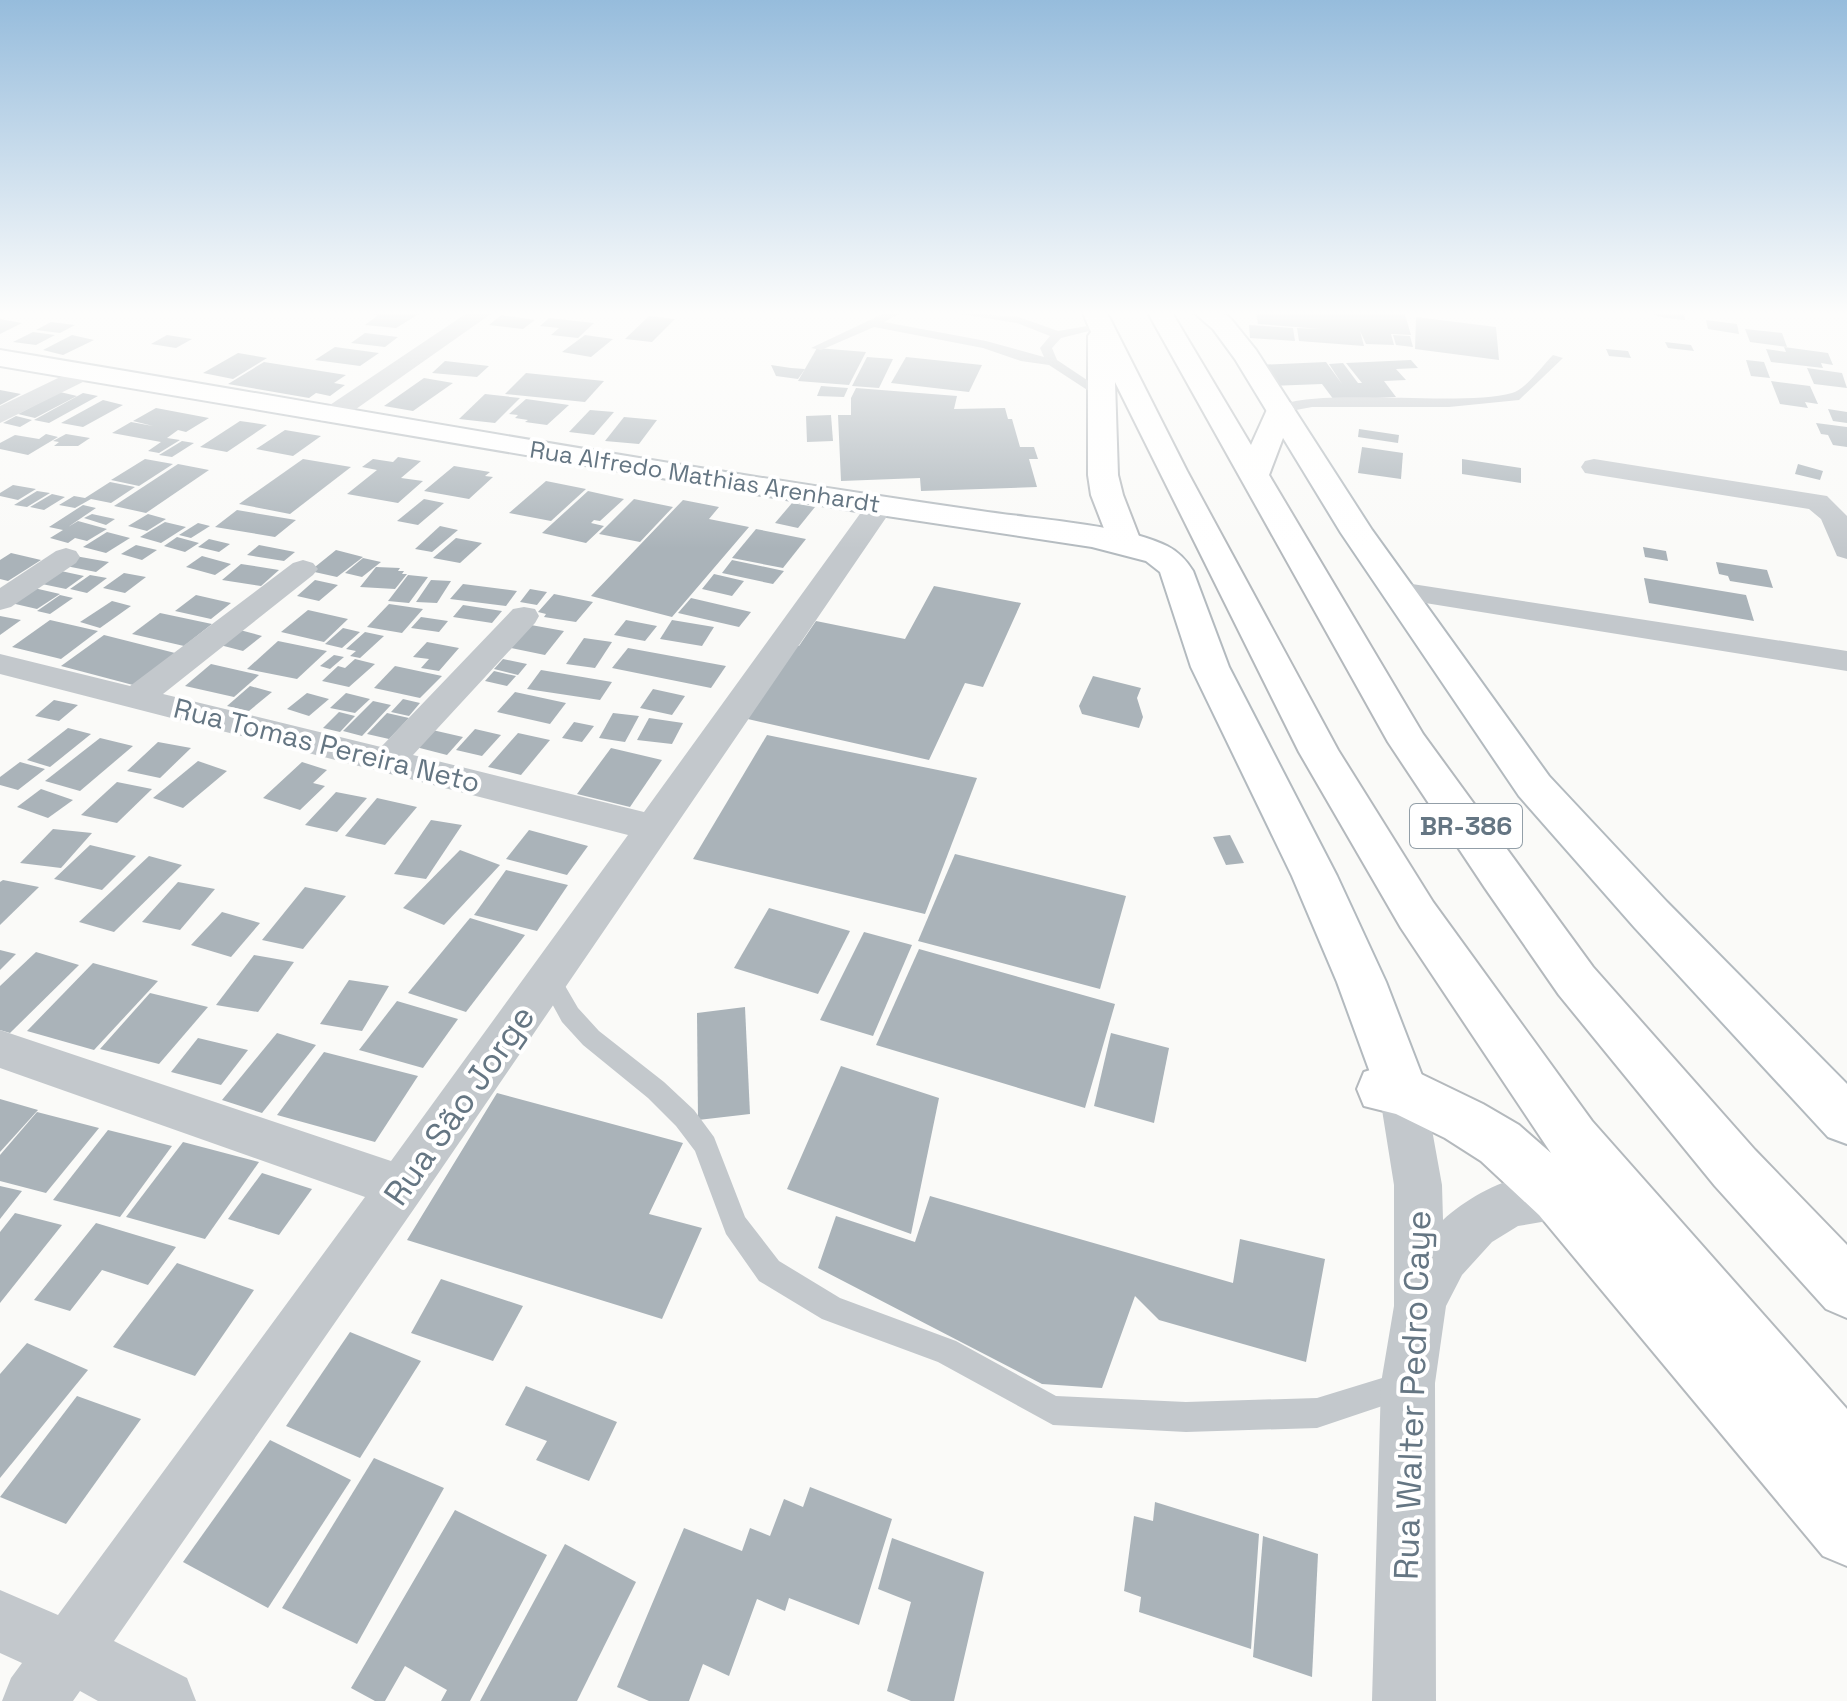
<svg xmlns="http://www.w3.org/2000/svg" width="1847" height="1701" viewBox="0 0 1847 1701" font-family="'Space Grotesk',sans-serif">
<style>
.building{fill:#aab3b9}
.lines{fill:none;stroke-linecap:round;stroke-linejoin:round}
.secondary-casing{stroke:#b3babf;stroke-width:4}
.highway-casing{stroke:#b4b9bd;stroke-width:4}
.lane{fill:#c3c8cc;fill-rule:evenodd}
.street{fill:#c3c8cc;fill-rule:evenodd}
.secondary{fill:#fff;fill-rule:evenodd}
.highway{fill:#fff;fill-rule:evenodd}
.labels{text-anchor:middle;stroke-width:8;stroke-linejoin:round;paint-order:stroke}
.far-street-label{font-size:24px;fill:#657683;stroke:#fff}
.shield{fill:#fff;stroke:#939fa8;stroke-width:2}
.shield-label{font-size:26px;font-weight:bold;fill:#657683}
.street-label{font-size:28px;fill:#657683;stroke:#fff}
.near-street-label{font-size:34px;fill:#657683;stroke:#fff}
</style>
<rect width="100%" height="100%" fill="#fafaf8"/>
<g class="building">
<polygon points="377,311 397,311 419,314 396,328 365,325 378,315 373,314"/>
<polygon points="1256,311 1404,311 1411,335 1391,334 1394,345 1366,344 1360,331 1364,346 1299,341 1297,328 1321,329 1258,324"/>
<polygon points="1653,311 1684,311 1685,320 1666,318 1654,315"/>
<polygon points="501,315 535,320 523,329 489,325"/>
<polygon points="649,316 675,319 652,342 625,339"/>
<polygon points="1416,317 1496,327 1499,360 1415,349"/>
<polygon points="549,318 594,323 578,338 551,335 559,328 540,326"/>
<polygon points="0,319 22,323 0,334"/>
<polygon points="1706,320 1737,324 1739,334 1708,329"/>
<polygon points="51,322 75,325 60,333 36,330"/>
<polygon points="1249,325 1293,328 1295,341 1250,338"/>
<polygon points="1745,329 1782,333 1787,347 1750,342"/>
<polygon points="33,332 55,335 36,345 13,342"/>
<polygon points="365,333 398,337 385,347 351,343"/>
<polygon points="72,335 94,340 63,355 43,350"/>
<polygon points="167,335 192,339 176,348 151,344"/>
<polygon points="585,335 613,339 591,357 562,352"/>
<polygon points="1393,335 1410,336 1413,347 1396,345"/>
<polygon points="1665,342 1691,345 1694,351 1668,348"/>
<polygon points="335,347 379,353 360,366 315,360"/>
<polygon points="1784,347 1828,353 1833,365 1821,363 1823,368 1771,362 1766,349 1786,352"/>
<polygon points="817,348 866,352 849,385 798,381"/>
<polygon points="1606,349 1628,351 1631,358 1609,356"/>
<polygon points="238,353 267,358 233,379 203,373"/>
<polygon points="867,357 893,359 879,388 852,386"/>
<polygon points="906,357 982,365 969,392 891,383"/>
<polygon points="1411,360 1418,368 1396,369 1406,380 1384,381 1396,397 1334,400 1322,384 1270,386 1256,365 1326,362 1342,384 1329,364 1343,363 1358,383 1362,383 1346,363"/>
<polygon points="1746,360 1764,362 1770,378 1751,376"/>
<polygon points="445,361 489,366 477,377 432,373"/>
<polygon points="264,362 346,375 334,383 345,385 330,396 316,393 309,398 228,384"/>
<polygon points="771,365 791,368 805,369 798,379 776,376"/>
<polygon points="1807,368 1842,373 1847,388 1814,384"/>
<polygon points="526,373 604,381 585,402 505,394"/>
<polygon points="424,378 453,383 413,411 384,406"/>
<polygon points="1771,381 1810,386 1818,404 1805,402 1808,408 1780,404"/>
<polygon points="821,386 848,388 844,397 817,396"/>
<polygon points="856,388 957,396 954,409 1005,408 1008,419 1012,419 1020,447 1034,447 1038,459 1029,459 1037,487 921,491 920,478 841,481 838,415 851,415 851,398"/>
<polygon points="0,390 21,394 0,405"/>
<polygon points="60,392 77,396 35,418 18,414"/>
<polygon points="83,393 98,396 49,423 34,420"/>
<polygon points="485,394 520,398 495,423 459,419"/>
<polygon points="526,399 569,405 547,425 525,422 528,420 515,418 518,415 509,414"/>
<polygon points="103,400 123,405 83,427 61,423"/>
<polygon points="156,408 209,418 186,432 178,430 167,438 180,440 159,453 148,451 161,442 112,433 131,422 153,426 133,421"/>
<polygon points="1828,409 1847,412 1847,423 1833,421"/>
<polygon points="590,410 614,412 594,435 569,432"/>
<polygon points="831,415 833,441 807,442 806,416"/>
<polygon points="16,416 32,420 20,427 3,423"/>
<polygon points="624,417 657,420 639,444 605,441"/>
<polygon points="240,421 267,425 227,452 200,447"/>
<polygon points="1816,423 1847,427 1847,447 1833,445 1828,435 1821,434"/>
<polygon points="1359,429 1399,435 1398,443 1358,437"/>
<polygon points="285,430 321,436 293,456 256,449"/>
<polygon points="46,434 58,437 28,455 0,449 0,443 15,435 39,439"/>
<polygon points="66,434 90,438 78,446 54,446 59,442 53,441"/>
<polygon points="182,441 194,443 172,457 159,455"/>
<polygon points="1362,447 1403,453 1401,479 1358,473"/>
<polygon points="398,457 421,461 401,478 423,481 398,503 347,494 377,470 362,467 373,459 393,462"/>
<polygon points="145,459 173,464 139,486 111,480"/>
<polygon points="303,459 351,467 290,514 239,504"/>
<polygon points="1462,459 1521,468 1521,483 1462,474"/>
<polygon points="178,464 209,470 146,513 114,506"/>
<polygon points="1798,464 1823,471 1820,480 1795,474"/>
<polygon points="454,466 490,472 485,476 493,477 469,499 424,491"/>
<polygon points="546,481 586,489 551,521 509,513"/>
<polygon points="110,482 135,487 111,503 91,499 75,508 59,505 74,496 85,498"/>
<polygon points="13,485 36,489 18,500 0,496 0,493"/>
<polygon points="37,491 50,493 27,507 14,505"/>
<polygon points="588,491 624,499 600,521 594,520 591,523 604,526 586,543 542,533"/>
<polygon points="52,494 65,497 44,510 30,507"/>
<polygon points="424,499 444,503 418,525 397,521"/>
<polygon points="634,499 673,507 640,542 599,534"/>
<polygon points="683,500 719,507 709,519 749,527 672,617 591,596"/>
<polygon points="792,503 815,507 798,528 775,523"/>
<polygon points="83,505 96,508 68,527 78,521 107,529 87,541 75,538 68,543 50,538 63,530 49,527"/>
<polygon points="237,510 296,520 275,537 215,527"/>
<polygon points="92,514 115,519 106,525 84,518"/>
<polygon points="148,514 166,519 147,531 128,526"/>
<polygon points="165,522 186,527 161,543 140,537"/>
<polygon points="198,523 210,526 191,538 179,535"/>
<polygon points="440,526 458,530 432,552 415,549"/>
<polygon points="756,529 806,539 783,568 732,558"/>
<polygon points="107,532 130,538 106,553 83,547"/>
<polygon points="177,537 199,543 185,552 164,546"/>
<polygon points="456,538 482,543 460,563 433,558"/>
<polygon points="209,539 230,544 219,552 198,547"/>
<polygon points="136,545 157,550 142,560 121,554"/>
<polygon points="259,545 295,552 284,561 247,555"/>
<polygon points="1643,547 1666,551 1668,561 1645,557"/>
<polygon points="336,550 363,557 337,577 310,571"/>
<polygon points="11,553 41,560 8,581 0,579 0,560"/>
<polygon points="75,556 109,562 96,572 61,565"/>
<polygon points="202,556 231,564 215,575 186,567"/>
<polygon points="363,558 381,562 362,577 345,573"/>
<polygon points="732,560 784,571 773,584 722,573"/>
<polygon points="1716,562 1767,570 1773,588 1730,581 1728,576 1719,574"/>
<polygon points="241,564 279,570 261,586 222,580"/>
<polygon points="376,567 400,568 398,571 404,571 402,574 407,574 395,589 360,587"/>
<polygon points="61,571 84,576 66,589 42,584"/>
<polygon points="124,573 146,577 125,593 103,588"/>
<polygon points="714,574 744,581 732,596 702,589"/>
<polygon points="90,575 107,578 87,593 70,589"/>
<polygon points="408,575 428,577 409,603 388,601"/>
<polygon points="1644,578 1746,595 1754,621 1649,603"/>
<polygon points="315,580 338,585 319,601 297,596"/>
<polygon points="431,580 451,581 437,603 416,602"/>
<polygon points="463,584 517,591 506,606 450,599"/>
<polygon points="934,586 1021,603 983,687 965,683 929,760 739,717 787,644 799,646 816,621 905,639"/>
<polygon points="34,588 60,594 37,609 11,603"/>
<polygon points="530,589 547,592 537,605 520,602"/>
<polygon points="554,594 593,602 576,622 544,617 546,614 538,612"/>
<polygon points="60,595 73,598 50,614 37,611"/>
<polygon points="196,595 231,603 211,619 175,611"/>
<polygon points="691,598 751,612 739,627 678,613"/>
<polygon points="112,601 131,606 100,628 80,622"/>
<polygon points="389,604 423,609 402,633 367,627"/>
<polygon points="463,605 502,611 492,623 453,617"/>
<polygon points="308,610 348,619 324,642 281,632"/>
<polygon points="160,613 212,624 184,646 132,634"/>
<polygon points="0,616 21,620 0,635"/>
<polygon points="421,617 448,621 439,632 411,628"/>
<polygon points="50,620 98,631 61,659 12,647"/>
<polygon points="626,620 657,626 645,641 614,635"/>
<polygon points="672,620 714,627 702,646 660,639"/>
<polygon points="531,625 564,631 545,655 511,648"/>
<polygon points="343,628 360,632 342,648 325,644"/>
<polygon points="240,630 262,636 243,651 220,645"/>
<polygon points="365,632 384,636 360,658 350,656 356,651 346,649"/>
<polygon points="104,635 175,653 133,685 61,666"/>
<polygon points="584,638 612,642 595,668 566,664"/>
<polygon points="278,641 327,651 297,679 247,669"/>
<polygon points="427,642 459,648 439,671 421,668 429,659 413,657"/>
<polygon points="628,648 726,666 711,688 612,668"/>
<polygon points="334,655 344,657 330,669 320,666"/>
<polygon points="355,659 375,664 349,687 322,681 338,666 345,668"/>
<polygon points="503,659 527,664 518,675 494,669"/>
<polygon points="211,664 259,675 234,697 185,686"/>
<polygon points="395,666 442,676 420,698 374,688"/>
<polygon points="541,670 612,682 600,700 527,689"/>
<polygon points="494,671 516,676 507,686 485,681"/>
<polygon points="1093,676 1141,688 1137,698 1143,717 1139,728 1082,714 1079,706"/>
<polygon points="250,686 272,692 249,711 227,706"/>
<polygon points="653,689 685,696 672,715 640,708"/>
<polygon points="515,692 566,703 550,724 497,712"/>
<polygon points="307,693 329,699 309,716 287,709"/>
<polygon points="346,693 370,699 355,713 330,708"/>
<polygon points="403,699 420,703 409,716 391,712"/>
<polygon points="54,700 78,705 59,721 35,716"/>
<polygon points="373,701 391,705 362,736 343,731"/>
<polygon points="339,712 355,716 340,732 323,728"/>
<polygon points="387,713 409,718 389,739 367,734"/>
<polygon points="613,713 639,716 625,742 599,738"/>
<polygon points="649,718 683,723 672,744 637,740"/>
<polygon points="574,722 594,726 582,742 562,738"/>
<polygon points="68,728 91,734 50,767 27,760"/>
<polygon points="428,729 463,737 447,755 412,746"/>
<polygon points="475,729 501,735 482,756 456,750"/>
<polygon points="518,733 550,740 521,775 488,767"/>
<polygon points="767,735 977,778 925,914 693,859"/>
<polygon points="100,738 133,746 80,791 45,781"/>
<polygon points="158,742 191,748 160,778 127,771"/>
<polygon points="611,748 662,760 630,807 577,794"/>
<polygon points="198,761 227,771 183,808 153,798"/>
<polygon points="20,762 45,769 18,790 0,785 0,777"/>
<polygon points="302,762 327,770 313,783 325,786 300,810 263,798"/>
<polygon points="117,782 152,789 117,823 81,815"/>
<polygon points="41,789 73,800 48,818 17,807"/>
<polygon points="336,792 367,798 337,832 305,825"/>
<polygon points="377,798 417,807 385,845 345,836"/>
<polygon points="431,820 462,825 426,879 394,874"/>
<polygon points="53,829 92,833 61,868 20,863"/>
<polygon points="529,830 588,846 567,875 506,859"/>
<polygon points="1230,835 1244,863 1226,865 1213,837"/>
<polygon points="90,845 136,856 102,890 54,879"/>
<polygon points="460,850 500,865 444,925 403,908"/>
<polygon points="955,854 1126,896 1100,989 918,941"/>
<polygon points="149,856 182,865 114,932 79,922"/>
<polygon points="506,870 568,885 537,931 474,915"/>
<polygon points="3,880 39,887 0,925 0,882"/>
<polygon points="178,882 215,889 180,930 142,922"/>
<polygon points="305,887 346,896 303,949 262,940"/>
<polygon points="769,908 850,931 818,994 734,968"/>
<polygon points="222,912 260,923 231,957 191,945"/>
<polygon points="470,918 525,935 466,1012 408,993"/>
<polygon points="864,932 912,945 873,1036 820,1020"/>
<polygon points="919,949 1115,1004 1085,1108 876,1045"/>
<polygon points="0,950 16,954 0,970"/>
<polygon points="36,952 79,965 10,1033 0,1030 0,986"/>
<polygon points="254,955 294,962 258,1012 216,1005"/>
<polygon points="93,963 158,981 94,1050 27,1031"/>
<polygon points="349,980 389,986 362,1031 320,1024"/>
<polygon points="150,993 208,1007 159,1064 100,1049"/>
<polygon points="397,1001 458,1019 423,1068 359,1050"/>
<polygon points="745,1007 750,1114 698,1120 697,1013"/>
<polygon points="277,1033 316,1045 262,1113 222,1100"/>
<polygon points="1111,1033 1169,1048 1154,1123 1094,1106"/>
<polygon points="198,1038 248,1050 221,1085 171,1072"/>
<polygon points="324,1052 418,1076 375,1142 277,1115"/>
<polygon points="841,1066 939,1098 911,1234 787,1189"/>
<polygon points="497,1093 683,1143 649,1214 702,1228 662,1319 407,1240"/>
<polygon points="0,1099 38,1110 0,1152"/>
<polygon points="37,1112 99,1128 46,1193 0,1181 0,1155"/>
<polygon points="108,1130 172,1146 120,1217 53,1200"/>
<polygon points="183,1142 259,1162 205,1239 126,1217"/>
<polygon points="262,1173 312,1189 279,1235 228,1219"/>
<polygon points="0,1186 22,1191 0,1219"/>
<polygon points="930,1196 1233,1283 1240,1239 1325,1259 1306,1362 1159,1320 1135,1296 1102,1388 1042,1384 818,1268 836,1216 915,1242"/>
<polygon points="15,1213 62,1225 0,1303 0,1232"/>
<polygon points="96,1223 176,1247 148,1285 102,1270 70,1311 34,1300"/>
<polygon points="177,1263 254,1290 195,1376 113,1347"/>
<polygon points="441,1279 523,1306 493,1361 411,1333"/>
<polygon points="350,1332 421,1361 360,1458 286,1426"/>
<polygon points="27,1343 88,1370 0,1478 0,1374"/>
<polygon points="526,1386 617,1422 589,1481 536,1460 547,1441 505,1425"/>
<polygon points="77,1396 141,1419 66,1524 0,1497"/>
<polygon points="270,1440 351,1480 268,1608 183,1562"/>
<polygon points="374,1458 444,1488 357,1644 282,1608"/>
<polygon points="810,1487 892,1519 859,1625 789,1598 785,1611 757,1599 729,1676 703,1664 689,1701 649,1701 617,1687 684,1528 742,1551 750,1528 770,1536 784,1499 803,1507"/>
<polygon points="1155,1502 1259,1534 1251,1649 1139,1612 1141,1597 1124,1591 1134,1516 1153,1521"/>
<polygon points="455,1510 547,1555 470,1701 441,1701 447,1690 405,1666 385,1701 375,1701 351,1688"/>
<polygon points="1263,1536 1318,1554 1312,1677 1253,1657"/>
<polygon points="892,1538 984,1572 954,1701 911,1701 887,1691 911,1602 878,1589"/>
<polygon points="565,1544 636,1582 577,1701 480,1701"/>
</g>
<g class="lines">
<defs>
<g id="secondary">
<polygon points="1192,311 1220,311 1231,319 1256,350 1372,530 1549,776 1667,902 1847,1084 1847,1144 1828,1137 1635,928 1519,796 1341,533 1235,359 1213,329"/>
<path d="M0 350C327 404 653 464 981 511 1032 519 1123 524 1167 546 1179 552 1186 560 1193 571L1229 667 1337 876 1386 982 1428 1091 1421 1108 1402 1114 1383 1108 1337 982 1292 876 1191 667 1160 572 1146 561 1092 547 880 515 0 366Z"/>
</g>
<g id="highway">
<polygon points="1082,311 1106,311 1187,471 1338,750 1433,902 1592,1121 1847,1409 1847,1566 1823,1556 1539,1215 1481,1161 1445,1138 1396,1114 1364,1106 1357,1089 1364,1072 1383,1066 1402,1068 1421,1074 1483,1104 1519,1125 1551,1153 1401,928 1299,752 1115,382 1118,475 1123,495 1142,544 1138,551 1126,554 1114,551 1110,544 1091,495 1088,475 1088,336 1091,332"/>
<polygon points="1147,311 1171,311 1251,445 1270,403 1280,401 1290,403 1294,409 1269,475 1423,734 1593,967 1755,1150 1847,1245 1847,1318 1826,1309 1715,1186 1559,995 1485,888 1388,742"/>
</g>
</defs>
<use href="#secondary" class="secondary-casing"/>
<use href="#highway" class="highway-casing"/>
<g class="lane">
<polygon points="889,311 904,311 884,322 986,341 1044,357 1040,348 1050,336 1017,323 942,311 1019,317 1058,331 1105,323 1105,327 1061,338 1052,348 1057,360 1108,394 1098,397 1049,365 1021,361 983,348 874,327 821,350 811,348"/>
<path d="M1553 355 1563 358 1519 400 1449 407H1312L1280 413 1274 409C1306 385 1459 408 1512 393 1526 389 1542 366 1553 355Z"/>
<polygon points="549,969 557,972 578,1008 599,1031 664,1082 694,1110 714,1137 745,1217 779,1261 840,1298 956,1341 1056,1396 1186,1402 1317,1398 1405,1371 1415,1375 1419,1385 1415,1395 1317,1428 1186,1432 1053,1425 938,1362 822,1319 759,1281 726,1234 695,1151 676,1126 648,1098 583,1045 562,1022 538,978 541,972"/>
</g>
<g class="street">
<polygon points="470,311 495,311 339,421 321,421 318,416 321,411"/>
<polygon points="83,366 91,368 95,373 91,378 0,423 0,406"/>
<polygon points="1594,459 1827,496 1847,516 1847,559 1837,556 1821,519 1809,509 1585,473 1581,467 1585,461"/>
<polygon points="880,498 890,500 894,506 418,1203 114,1641 187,1678 196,1701 98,1701 80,1691 73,1701 2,1701 11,1678 22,1663 0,1653 0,1590 58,1615 365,1197 0,1068 0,1030 391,1161 628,835 0,674 0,654 130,686 293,563 303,560 313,563 318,569 313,575 163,694 381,747 513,609 524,607 535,609 539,616 535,623 413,755 644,812 870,500"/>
<polygon points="66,548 76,551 80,557 76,563 11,607 0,610 0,588 56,551"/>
<polygon points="1399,582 1847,651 1847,671 1388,597 1384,591 1388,585"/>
<path d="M1402 1071 1418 1077 1425 1091 1442 1185 1443 1220C1476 1190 1532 1162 1576 1180L1583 1196 1576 1212 1559 1219 1518 1226 1492 1242 1462 1275 1446 1306 1435 1383 1436 1701H1372L1381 1383 1394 1306V1185L1379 1091 1386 1077Z"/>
</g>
<use href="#secondary" class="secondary"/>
<use href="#highway" class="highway"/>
</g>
<linearGradient id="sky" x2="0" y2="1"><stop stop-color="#96bcdc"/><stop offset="0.57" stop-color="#fdfdfc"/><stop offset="1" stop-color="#fdfdfc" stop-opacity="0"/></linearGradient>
<rect width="1847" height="549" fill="url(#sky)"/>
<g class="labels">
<g class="far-street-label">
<text transform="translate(705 477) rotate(9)" y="8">Rua Alfredo Mathias Arenhardt</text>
</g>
<rect class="shield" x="1410" y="804" width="112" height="44" rx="6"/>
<g class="shield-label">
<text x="1466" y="835">BR-386</text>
</g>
<g class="street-label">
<text transform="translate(327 745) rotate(14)" y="10">Rua Tomas Pereira Neto</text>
</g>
<g class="near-street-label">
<text transform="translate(459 1105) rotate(-55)" y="12">Rua São Jorge</text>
<text transform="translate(1412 1395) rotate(-88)" y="12">Rua Walter Pedro Caye</text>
</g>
</g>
</svg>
